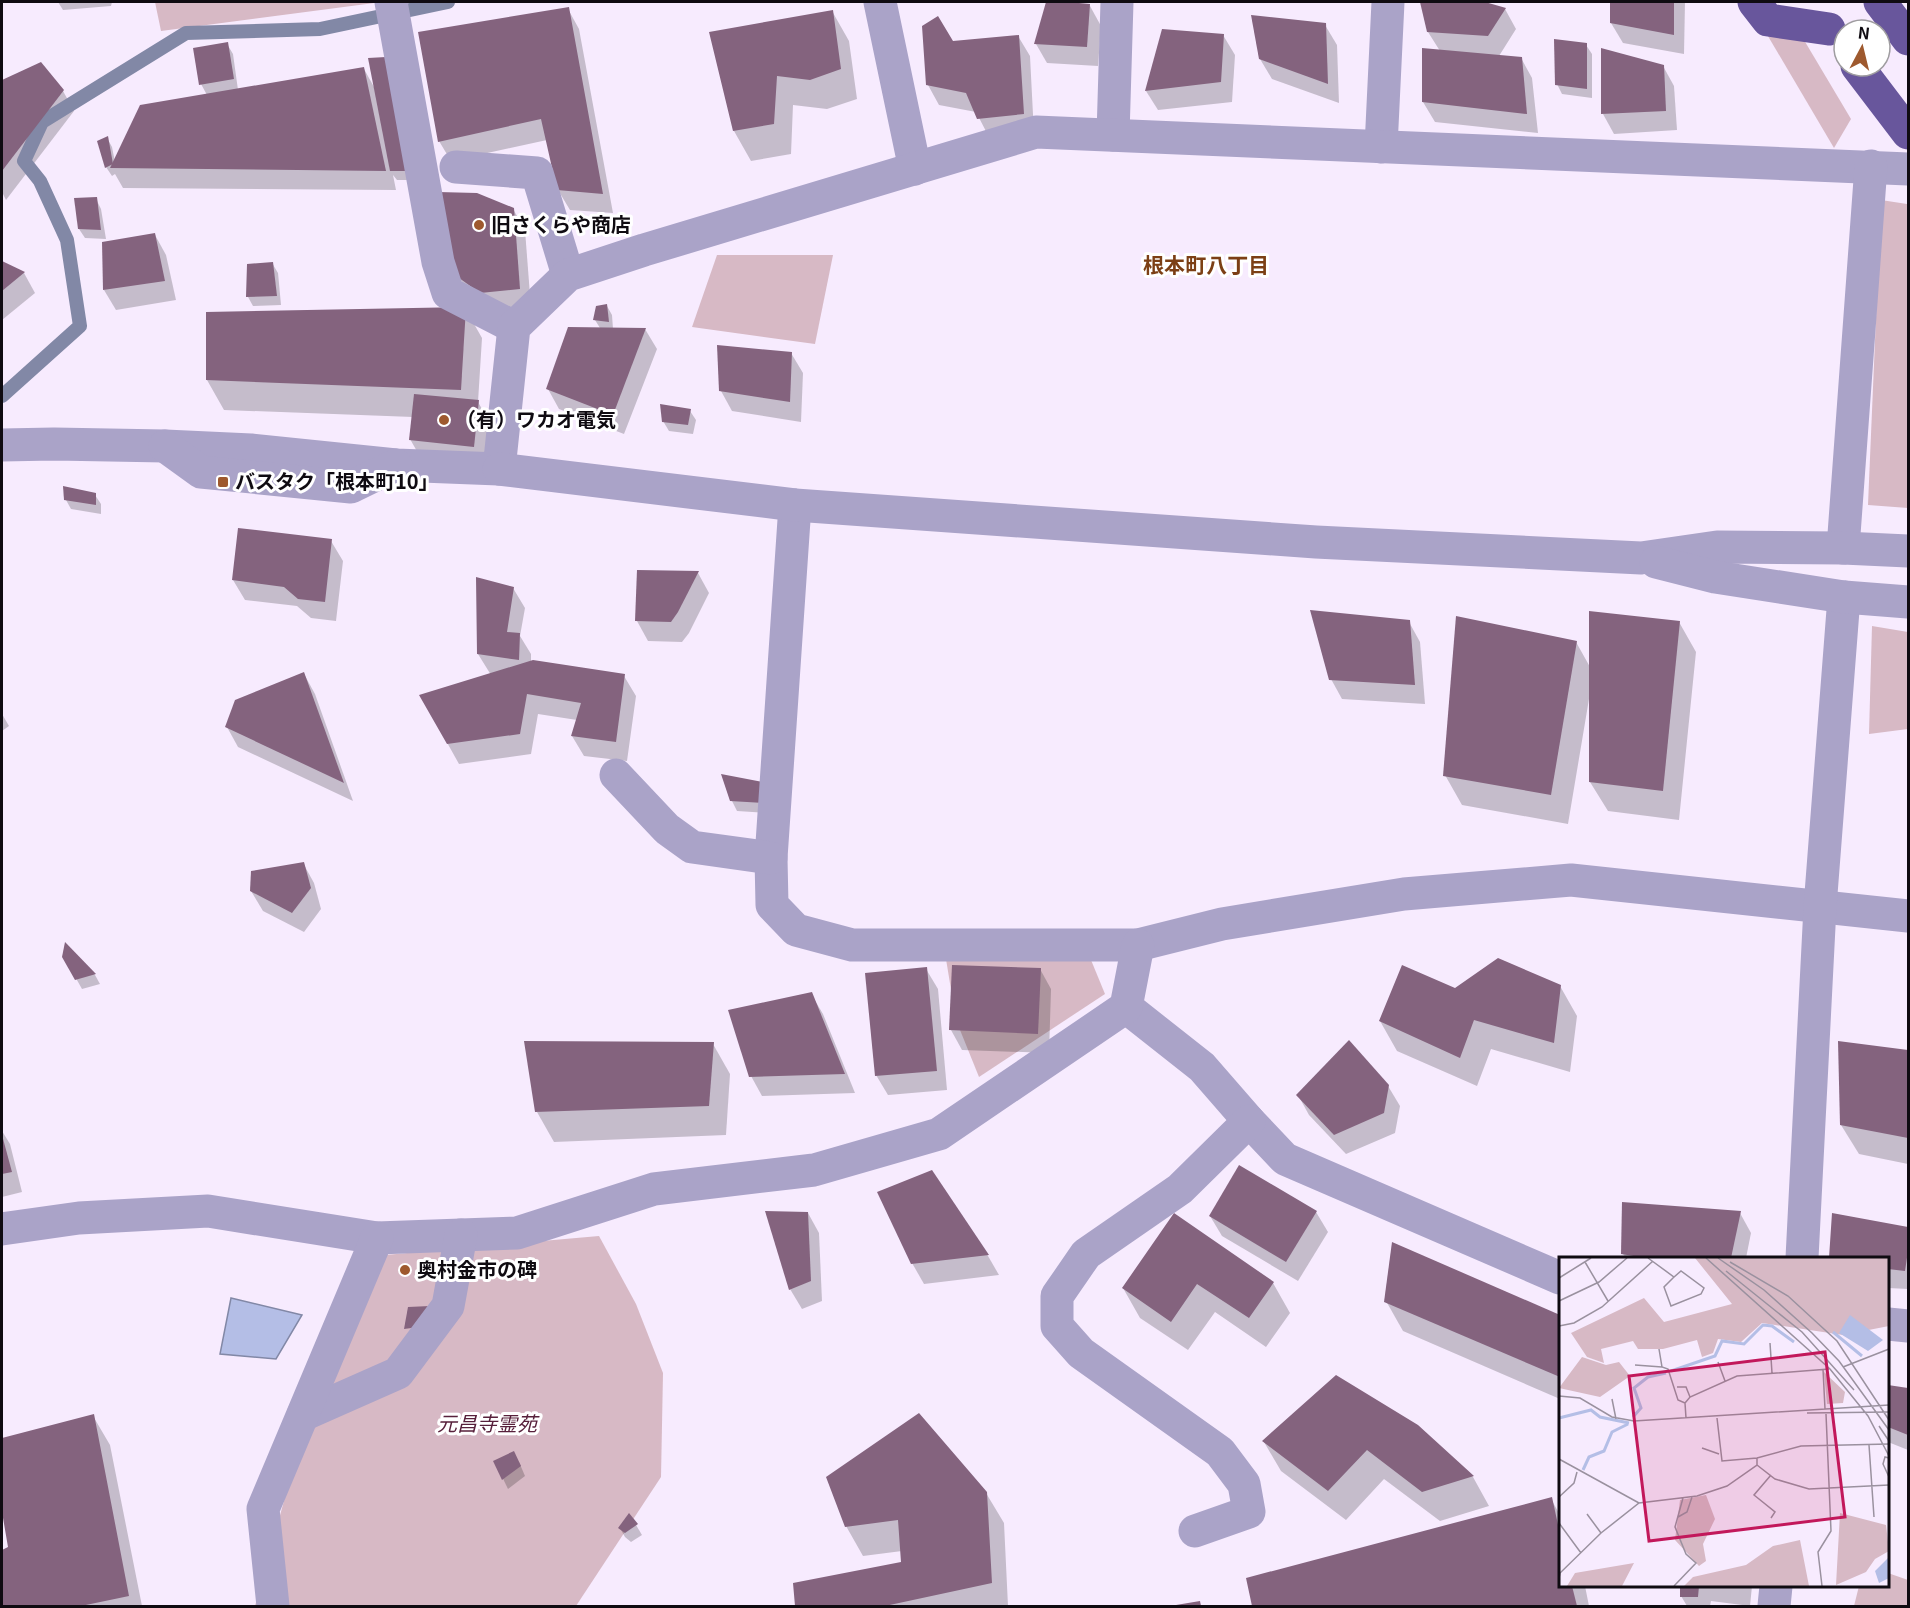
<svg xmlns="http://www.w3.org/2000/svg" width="1910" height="1608" viewBox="0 0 1910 1608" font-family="Georgia,'Noto Sans JP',serif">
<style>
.green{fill:#d7b9c5}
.water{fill:#b4bee6;stroke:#8288a6;stroke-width:1.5}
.shadow{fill:#0003}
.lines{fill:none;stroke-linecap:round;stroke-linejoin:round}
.stream{stroke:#8288a6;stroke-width:14}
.building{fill:#84637e}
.minor{stroke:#aaa3c8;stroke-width:33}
.tertiary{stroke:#aaa3c8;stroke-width:33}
.trunk{stroke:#68569c;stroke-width:33}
.poi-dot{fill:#9e592e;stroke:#fff;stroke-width:2}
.labels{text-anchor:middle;stroke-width:6;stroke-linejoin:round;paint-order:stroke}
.poi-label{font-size:20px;font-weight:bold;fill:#0f0b11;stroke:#fff;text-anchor:start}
.park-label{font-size:20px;font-style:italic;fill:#57203b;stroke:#fff}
.neighbourhood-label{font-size:21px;font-weight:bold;fill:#7c3f15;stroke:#fff}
.inset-river{fill:none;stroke:#b4bee6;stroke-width:3}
.inset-road{fill:none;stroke:#9a919f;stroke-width:1.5}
.view{fill:#c2185b;fill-opacity:0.15;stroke:#c2185b;stroke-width:3}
.inset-edge{fill:none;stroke:#0f0b11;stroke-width:3}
</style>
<rect width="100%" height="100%" fill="#f7ebfe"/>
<g class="green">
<polygon points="155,2 382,2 161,31"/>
<polygon points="1762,26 1801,35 1851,119 1834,148"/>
<polygon points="1881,200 1907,204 1908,206 1908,508 1868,505"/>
<polygon points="717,255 833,255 815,344 692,327"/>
<polygon points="1872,626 1908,632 1908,729 1869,734"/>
<polygon points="946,959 1091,960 1105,994 979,1077 956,1020"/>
<polygon points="599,1236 636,1304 663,1373 661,1477 576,1606 255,1606 351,1258"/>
<polygon points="1888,1573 1908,1580 1908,1606 1854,1606 1859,1586 1888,1586"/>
</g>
<polygon class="water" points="231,1298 302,1315 276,1359 220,1354"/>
<g class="shadow">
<polygon points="58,2 112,2 111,6 63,10"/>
<polygon points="1048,2 1090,6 1101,26 1098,66 1047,63 1036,44"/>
<polygon points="1422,2 1480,2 1505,9 1516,29 1499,56 1521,58 1532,78 1538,133 1435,122 1423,102 1440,51 1428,32"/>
<polygon points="1612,2 1685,2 1684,54 1623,43 1611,23"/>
<polygon points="568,9 579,29 613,213 570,210 558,190 547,140 451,161 439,141"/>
<polygon points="832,11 849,41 857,99 827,109 793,105 791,154 751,161 734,131 711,33"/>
<polygon points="1325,25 1337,45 1339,103 1272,79 1260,59"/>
<polygon points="1223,35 1235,55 1232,102 1158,110 1146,91"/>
<polygon points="1018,36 1030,56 1034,134 990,139 976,112 939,105 928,85 952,42"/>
<polygon points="227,44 233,54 238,90 364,69 374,87 411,180 397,180 393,175 396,190 123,188 115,174 112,176 106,167 107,138 112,147 115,162 207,95 201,84"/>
<polygon points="1586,45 1592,54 1592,98 1562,94 1557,84"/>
<polygon points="40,64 63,91 74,111 6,200 2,192 2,81"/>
<polygon points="1663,66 1674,86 1677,130 1614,134 1603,114"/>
<polygon points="96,199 101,209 106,239 85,238 79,229"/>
<polygon points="513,209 525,230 531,308 492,312 450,270"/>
<polygon points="155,235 166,255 176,300 116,310 104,290"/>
<polygon points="2,263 24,273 35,293 2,320"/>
<polygon points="272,263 278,273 281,305 253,306 248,297"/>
<polygon points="607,306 612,315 613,329 645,329 657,349 624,434 559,409 548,389 600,328 595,320"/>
<polygon points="465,308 482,338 478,402 495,432 491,476 427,469 410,439 413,417 224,410 207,380 208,314"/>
<polygon points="791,353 803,373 801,422 732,411 721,391"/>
<polygon points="690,411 696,420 693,434 669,431 663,421"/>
<polygon points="95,495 101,504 101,514 71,509 66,500"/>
<polygon points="331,541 343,561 336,621 311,618 297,606 245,600 233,580"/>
<polygon points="638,571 698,573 709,593 689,633 682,642 648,641 637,621"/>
<polygon points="513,588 525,608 520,636 531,654 531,662 624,676 636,696 627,761 584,756 572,736 577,720 538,714 531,754 459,764 421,696 491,675 478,654"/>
<polygon points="1409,622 1420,642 1425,704 1342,699 1331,679"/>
<polygon points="1679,622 1696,652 1679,820 1608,811 1590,782 1590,699 1589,699 1568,824 1462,805 1445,775 1576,642 1590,667"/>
<polygon points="304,674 315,694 353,801 238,747 227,727"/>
<polygon points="2,714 9,726 2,731"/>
<polygon points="767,785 770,813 737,811 732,801"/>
<polygon points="303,863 314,883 321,909 304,932 263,911 251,891"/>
<polygon points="66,945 95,975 100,984 82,989 64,957"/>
<polygon points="926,969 938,989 947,1090 888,1095 876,1075"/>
<polygon points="1040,969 1051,989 1049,1053 962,1050 951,1030"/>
<polygon points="1560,986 1577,1016 1570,1072 1491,1049 1477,1086 1397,1051 1380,1021 1455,990"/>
<polygon points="811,994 823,1014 855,1093 762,1096 751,1076"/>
<polygon points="1840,1042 1908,1052 1908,1164 1859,1154 1841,1125"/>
<polygon points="713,1044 730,1074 726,1135 554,1142 537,1112"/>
<polygon points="1388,1086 1400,1106 1395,1133 1346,1154 1309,1115 1298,1095"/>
<polygon points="2,1131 10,1144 22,1192 2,1197"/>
<polygon points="932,1172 988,1256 999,1275 924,1284 912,1263"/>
<polygon points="1316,1212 1328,1232 1298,1281 1222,1236 1210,1216"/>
<polygon points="808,1213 819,1233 822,1301 802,1309 790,1289"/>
<polygon points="1740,1213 1751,1233 1746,1258 1626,1258 1623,1254"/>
<polygon points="1834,1214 1908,1228 1908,1289 1888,1288 1888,1258 1830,1258"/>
<polygon points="1174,1215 1273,1283 1290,1313 1266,1347 1215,1312 1188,1350 1140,1318 1123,1288"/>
<polygon points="1393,1244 1560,1316 1560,1399 1403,1331 1386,1301"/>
<polygon points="1888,1386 1908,1390 1908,1450 1888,1442"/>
<polygon points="93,1416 110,1445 142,1606 2,1606 2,1551 10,1548 2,1504 2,1440"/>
<polygon points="1417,1426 1473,1477 1489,1506 1440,1521 1384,1479 1346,1520 1281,1471 1264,1442"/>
<polygon points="495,1462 519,1462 525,1476 508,1489"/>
<polygon points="986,1493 1004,1523 1008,1606 797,1606 794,1584 903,1563 902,1551 863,1556 846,1526"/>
<polygon points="1551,1499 1560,1515 1560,1586 1585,1586 1589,1606 1253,1606 1248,1579"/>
<polygon points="636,1525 642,1535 631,1542 625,1537 620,1528"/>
<polygon points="1682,1586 1752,1586 1750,1606 1711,1601 1710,1606 1687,1606 1681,1596"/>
</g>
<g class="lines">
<polyline class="stream" points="2,396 80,326 67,240 40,181 24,161 42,122 186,33 320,29 448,2"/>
</g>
<g class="building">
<polygon points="1046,2 1068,2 1090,4 1087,47 1034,44"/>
<polygon points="1420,2 1485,2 1506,8 1488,36 1427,32"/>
<polygon points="1610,2 1674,2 1674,35 1610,23"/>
<polygon points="569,7 603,194 557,190 541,119 438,142 418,32"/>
<polygon points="833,10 841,69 810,80 777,76 774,124 733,131 709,32"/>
<polygon points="1251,15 1326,23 1328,84 1259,59"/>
<polygon points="938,16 953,41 1019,35 1024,114 977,119 966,93 926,85 922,26"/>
<polygon points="1162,29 1224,34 1221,82 1145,91"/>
<polygon points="1554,39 1587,43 1587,89 1555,85"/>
<polygon points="228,42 234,79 199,85 193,48"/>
<polygon points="1422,48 1522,57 1527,114 1422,102"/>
<polygon points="1601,48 1664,65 1666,111 1601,114"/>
<polygon points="386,57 407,171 390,171 368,58"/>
<polygon points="41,62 64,90 2,171 2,80"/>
<polygon points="364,67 386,171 110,168 140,105"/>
<polygon points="108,136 113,164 105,168 97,141"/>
<polygon points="438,192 477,193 514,208 520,289 480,293 448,270"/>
<polygon points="97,197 101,230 78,229 74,198"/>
<polygon points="155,233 165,281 103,290 102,242"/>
<polygon points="2,261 25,272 2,291"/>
<polygon points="273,262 277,296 246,297 247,264"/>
<polygon points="607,304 609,322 593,320 596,306"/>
<polygon points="466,307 461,390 206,380 206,312"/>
<polygon points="568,327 646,328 613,415 546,389"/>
<polygon points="717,345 792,352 790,402 719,391"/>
<polygon points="414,394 479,400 474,447 409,440"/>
<polygon points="660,404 691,409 688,425 662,422"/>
<polygon points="63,486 96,493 96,505 64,500"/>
<polygon points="238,528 332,539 325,602 298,599 284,587 232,580"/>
<polygon points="637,570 699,571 678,612 671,622 635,621"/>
<polygon points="476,577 514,587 507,632 520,633 519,660 477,654"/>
<polygon points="1310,610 1410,620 1415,685 1329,680"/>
<polygon points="1589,611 1680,621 1663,791 1589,782"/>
<polygon points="1456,616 1577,641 1551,795 1443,776"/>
<polygon points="533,660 625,674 616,742 571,736 581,703 527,694 520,734 447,744 419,695"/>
<polygon points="304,672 344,783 225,727 235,700"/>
<polygon points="721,774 768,783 765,803 730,801"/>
<polygon points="304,862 311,888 292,913 250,891 251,871"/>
<polygon points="65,942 96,974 75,980 62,957"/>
<polygon points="1498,958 1561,985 1554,1043 1474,1020 1460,1058 1379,1021 1402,965 1455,988"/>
<polygon points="952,965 1041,968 1038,1034 949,1030"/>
<polygon points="927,967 937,1071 875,1076 865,973"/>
<polygon points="812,992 845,1074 749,1077 728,1010"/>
<polygon points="1349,1040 1389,1085 1384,1113 1334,1135 1296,1095"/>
<polygon points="524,1041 714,1042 709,1106 535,1112"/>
<polygon points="1838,1041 1908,1050 1908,1138 1840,1125"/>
<polygon points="2,1135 12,1172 2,1174"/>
<polygon points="1239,1165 1317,1211 1286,1262 1209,1216"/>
<polygon points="932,1170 989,1255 911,1264 877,1192"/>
<polygon points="1622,1202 1741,1211 1731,1258 1646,1258 1621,1254"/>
<polygon points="765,1211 808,1212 811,1281 789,1290"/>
<polygon points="1174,1213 1274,1282 1249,1318 1197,1284 1171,1322 1122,1288"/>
<polygon points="1832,1213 1908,1227 1908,1251 1905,1271 1888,1269 1888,1258 1829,1258"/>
<polygon points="1392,1242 1560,1315 1560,1377 1384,1302"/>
<polygon points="430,1306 434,1325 404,1329 408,1307"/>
<polygon points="1336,1375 1418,1425 1474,1476 1422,1492 1367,1450 1328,1491 1262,1441"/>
<polygon points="1888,1385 1908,1388 1908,1435 1888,1427"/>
<polygon points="919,1413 987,1492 992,1583 885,1606 795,1606 793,1583 901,1562 898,1520 845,1527 826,1477"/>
<polygon points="94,1414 129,1596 81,1606 2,1606 2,1550 8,1547 2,1512 2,1438"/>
<polygon points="514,1451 521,1466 502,1480 493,1461"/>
<polygon points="1552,1497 1560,1534 1560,1586 1572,1586 1577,1606 1252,1606 1246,1578"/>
<polygon points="629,1513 638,1524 625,1533 618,1528"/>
<polygon points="1680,1586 1699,1586 1698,1597 1680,1597"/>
<polygon points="1200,1601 1201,1606 1176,1606 1176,1605"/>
</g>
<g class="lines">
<g class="minor">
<polyline points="391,2 438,262 448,293 514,327"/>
<polyline points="880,2 915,169"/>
<polyline points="1113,135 1117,2"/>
<polyline points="1381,147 1388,2"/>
<polyline points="456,167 537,173 568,275"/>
<polyline points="2,445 54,444 165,446 251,450 396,465 499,469 514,327 568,275 644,250 1036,132 1908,169"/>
<polyline points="165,446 201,472 351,487 396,465"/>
<polyline points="795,505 771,858 772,905 796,930 852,945 1138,945 1222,924 1404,894 1571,880 1908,916"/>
<polyline points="1843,548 1871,166"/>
<polyline points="616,775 667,829 692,847 771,858"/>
<polyline points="1126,1007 1202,1067 1249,1121 1285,1159 1560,1278"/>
<polyline points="2,1229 79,1218 208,1211 377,1238 517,1233 654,1189 814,1170 939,1134 1126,1007 1138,945"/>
<polyline points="1802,1258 1820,907 1844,597"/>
<polyline points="1888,1324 1908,1326"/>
<polyline points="303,1415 398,1373 448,1306 461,1235"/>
<polyline points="1195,1531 1249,1512 1244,1484 1220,1452 1081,1353 1057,1326 1057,1296 1086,1254 1180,1189 1249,1121"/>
<polyline points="273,1606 263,1509 377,1238"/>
<polyline points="1774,1606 1776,1586"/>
</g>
<g class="tertiary">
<polyline points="499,469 795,505 1316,542 1641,558 1717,547 1843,548 1908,551"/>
<polyline points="1656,562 1715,577 1844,597 1908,602"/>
</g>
<g class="trunk">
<polyline points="1754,2 1768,20 1829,29"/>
<polyline points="1880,2 1908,39"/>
<polyline points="1857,66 1908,133"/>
</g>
</g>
<g class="poi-dot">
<circle cx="479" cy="225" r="6"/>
<circle cx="444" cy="420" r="6"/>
<rect x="217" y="476" width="12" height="12" rx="3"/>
<circle cx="405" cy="1270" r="6"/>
</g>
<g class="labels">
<g class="poi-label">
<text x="491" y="232">旧さくらや商店</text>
<text x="456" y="427">（有）ワカオ電気</text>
<text x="235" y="489">バスタク「根本町10」</text>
<text x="417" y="1277">奥村金市の碑</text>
</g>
<g class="park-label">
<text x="487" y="1431">元昌寺霊苑</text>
</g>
<g class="neighbourhood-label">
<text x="1206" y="273">根本町八丁目</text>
</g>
</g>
<g transform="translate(1559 1257)">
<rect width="330" height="330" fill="#f7ebfe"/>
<path d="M136 1H330V69L284 78 203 66 182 85 159 82 154 96 143 100 138 83 104 92H79L74 84 42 92 45 106 28 100 12 76 85 41 105 65 173 47ZM23 100 47 108 60 105 71 119 41 140 0 131ZM265 115 286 135 284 146 268 147ZM147 238 156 262 144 287 147 304 140 309 116 283 121 243ZM281 256 327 268 330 294 316 302 307 315 277 328ZM241 283 250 329H125L134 320 187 308 214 289ZM75 306 63 329H8L16 316Z" fill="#d7b9c5"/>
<path d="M291 58 324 83 309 94 280 76ZM330 300V321L320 326 316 314Z" fill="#b4bee6"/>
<path class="inset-river" d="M274 75 303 99M112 114 156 99 163 84 185 87 204 68 213 69 235 85M74 160 82 151 75 131 89 120 107 116M0 161 32 153 41 160 70 166M24 213 30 200 45 194 53 175 69 167"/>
<path class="inset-road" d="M89 1 115 20 122 14 145 31 142 37 112 49 105 30 115 20M147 1 271 112 309 159 330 199M159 1 205 33 253 76 280 104 330 173M26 5 49 44M171 5 229 39 278 84 330 163M167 14 243 75 295 133M0 21 32 1M0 44 40 25 68 1M0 69 15 66 43 50 94 4M211 86 213 116M100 92 103 110 109 112 119 143 126 146M159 105 166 124M76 108 103 110M284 110 330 92M264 112 266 152M118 130H127L131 140M0 139 21 141 53 160 75 164 330 148M53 142 57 162M248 156 330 155M127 161 126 146 131 140 178 119 270 112M158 161 163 204 198 201 242 189 330 187M320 169 330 184M310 188 315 260M143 191 160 197M330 201 326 200 324 207 330 220M0 202 80 246M198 208 216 222 250 232 330 228M0 240 15 226 18 215M28 257 42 276M119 260 128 255 133 240M212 261 216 255 195 238 212 218M0 266 22 296M0 321 1 316 42 276 80 246 138 239 168 229 198 208V201M115 329 137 306 127 297 116 270 124 241M263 329 259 295 272 274 267 157"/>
<path class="view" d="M266 95 286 260 90 284 70 119Z"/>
<rect width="330" height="330" class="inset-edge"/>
</g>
<rect width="1910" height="1608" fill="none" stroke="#0f0b11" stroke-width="6"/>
<g transform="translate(1862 48) rotate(7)"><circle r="28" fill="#ffffff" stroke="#9f9da0" stroke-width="1.5"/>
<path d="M0-4.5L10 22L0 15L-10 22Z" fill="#9e592e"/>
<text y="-9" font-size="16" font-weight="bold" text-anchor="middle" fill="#0f0b11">N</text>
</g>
</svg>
